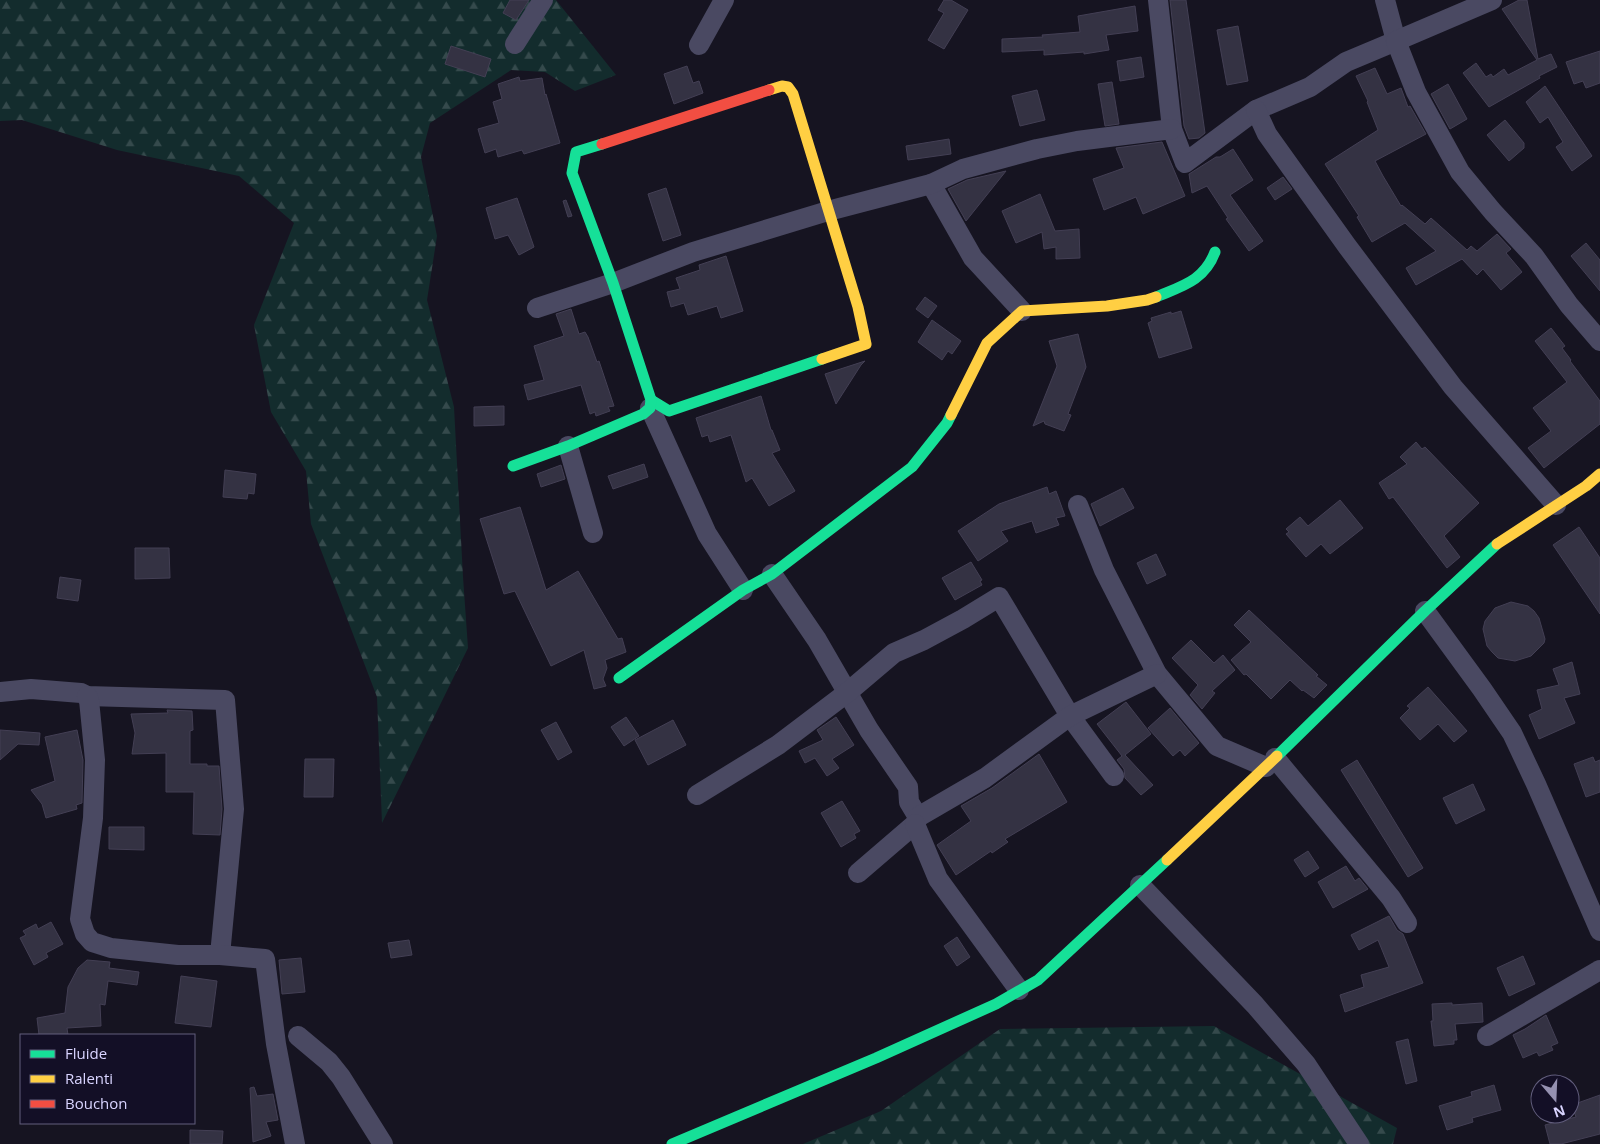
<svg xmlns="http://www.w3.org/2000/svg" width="1600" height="1144" viewBox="0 0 1600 1144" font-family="'Open Sans',sans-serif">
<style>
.forest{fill:url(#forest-firs)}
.building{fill:#343243;stroke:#433f54}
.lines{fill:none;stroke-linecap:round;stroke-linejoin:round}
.street{stroke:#4a4962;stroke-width:20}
.fast{stroke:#16e098;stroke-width:11}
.slow{stroke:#ffcf43;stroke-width:11}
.jam{stroke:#f24e42;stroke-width:11}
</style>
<defs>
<pattern id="forest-firs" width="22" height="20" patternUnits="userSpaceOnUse" patternTransform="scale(1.25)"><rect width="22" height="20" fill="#132c2d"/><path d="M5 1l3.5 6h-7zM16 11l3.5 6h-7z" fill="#354a4c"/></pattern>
</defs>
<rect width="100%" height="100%" fill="#161421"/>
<g class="forest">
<polygon points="0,0 556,0 616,75 575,91 545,72 511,70 430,123 421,157 437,236 427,300 454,407 463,577 468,648 382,823 377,697 311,524 306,471 271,412 254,325 294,223 239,176 117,150 22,120 0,121"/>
<polygon points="1214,1026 1397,1128 1393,1144 803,1144 881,1111 1000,1029"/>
</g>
<g class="building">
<polygon points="510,0 529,0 516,20 503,13"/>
<polygon points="944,0 951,0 968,10 944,49 928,40 944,13 938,10"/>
<polygon points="1170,0 1186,0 1205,133 1199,138 1189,139 1184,126"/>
<polygon points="1519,0 1527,0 1538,59 1551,54 1557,67 1539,76 1540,78 1489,107 1463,73 1476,63 1486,77 1491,74 1493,77 1504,69 1508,75 1537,60 1502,9"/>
<polygon points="1135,6 1138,31 1106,35 1109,50 1084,54 1084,52 1044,55 1044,50 1002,52 1002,39 1043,37 1042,35 1080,32 1078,16"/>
<polygon points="1238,26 1248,81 1227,85 1217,30"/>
<polygon points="451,46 491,59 485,77 445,64"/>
<polygon points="1600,51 1600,83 1586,88 1583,81 1574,84 1566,62"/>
<polygon points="1141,57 1144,77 1120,81 1117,61"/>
<polygon points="687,66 693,83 699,81 703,93 674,104 664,74"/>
<polygon points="1375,68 1387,94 1401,88 1408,107 1410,106 1426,134 1375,161 1383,176 1401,206 1402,205 1425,224 1431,218 1467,250 1471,246 1477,251 1497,234 1511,249 1506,253 1522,272 1501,290 1483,269 1477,275 1462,259 1416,285 1406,268 1436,251 1405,223 1372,242 1357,217 1359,216 1325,164 1378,130 1367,102 1368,101 1356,76"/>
<polygon points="519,77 520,81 542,78 545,95 546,94 560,143 524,154 522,150 498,157 496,149 485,153 478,129 499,123 493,102 502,99 498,84"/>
<polygon points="1112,82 1119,124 1105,126 1098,84"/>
<polygon points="1448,84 1467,119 1450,129 1431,94"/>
<polygon points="1545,86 1592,156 1572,171 1556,147 1563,142 1548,117 1540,123 1526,102"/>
<polygon points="1037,90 1045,120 1020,126 1012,96"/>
<polygon points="1505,120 1524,143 1524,148 1509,161 1487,135"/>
<polygon points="949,139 951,154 908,160 906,146"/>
<polygon points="1162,142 1185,196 1143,214 1136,197 1104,210 1093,179 1124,168 1116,148"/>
<polygon points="1233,149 1253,180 1230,195 1263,241 1249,251 1226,219 1228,218 1207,186 1192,193 1189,174 1216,157 1220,157"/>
<polygon points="1006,171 966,221 948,189 967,180"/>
<polygon points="1283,177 1292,189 1275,200 1267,188"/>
<polygon points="666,188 681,235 663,241 648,194"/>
<polygon points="1040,194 1055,231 1079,229 1080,258 1056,259 1056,247 1044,249 1042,232 1016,243 1002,211"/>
<polygon points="517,198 534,247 519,255 508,235 495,239 486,208"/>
<polygon points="566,200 572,216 568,217 563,201"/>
<polygon points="1586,243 1600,260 1600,291 1571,256"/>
<polygon points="726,256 743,311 721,318 717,306 688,315 684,303 671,307 667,292 680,289 676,278 700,270 699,265"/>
<polygon points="925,297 937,306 928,318 916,309"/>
<polygon points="571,309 579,334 585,332 588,337 597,362 599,361 614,406 608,407 610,411 596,416 595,412 590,414 581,385 528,400 524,385 544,380 534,346 564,336 556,314"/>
<polygon points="1181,311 1192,348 1159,358 1148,323 1152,321 1151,318 1171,312 1171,314"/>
<polygon points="932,320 961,341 952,354 948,351 942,360 918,342"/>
<polygon points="1551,328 1565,346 1562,348 1571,360 1570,361 1600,401 1600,424 1544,468 1528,448 1551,431 1533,408 1567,382 1535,341"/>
<polygon points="1078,334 1086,367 1068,414 1071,415 1064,431 1045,424 1044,421 1033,426 1057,366 1049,341"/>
<polygon points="865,361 861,365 836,404 825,374"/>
<polygon points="761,396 771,430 772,430 780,450 772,453 795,491 769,506 752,478 746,482 731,435 710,442 708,435 702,437 696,418"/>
<polygon points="504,406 504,425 474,426 474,407"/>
<polygon points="1416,442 1422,449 1425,447 1479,503 1444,536 1460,557 1447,568 1393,497 1389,499 1379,483 1407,464 1400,457"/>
<polygon points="644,464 648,477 613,489 608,476"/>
<polygon points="561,465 565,479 541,487 537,474"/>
<polygon points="225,470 256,474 254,494 248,493 247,499 223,497"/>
<polygon points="1047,487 1049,494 1056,491 1065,516 1056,518 1059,525 1036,533 1032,521 1001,531 1008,541 978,561 958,531 999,504"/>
<polygon points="1123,488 1134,508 1100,526 1091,504"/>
<polygon points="1340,500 1363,528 1330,554 1321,544 1306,557 1286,534 1289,532 1286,529 1300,517 1308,526"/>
<polygon points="520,507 546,590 578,571 618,639 622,638 626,652 605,660 607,668 603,679 606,686 594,689 584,650 551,666 515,591 504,594 480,519"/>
<polygon points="1579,527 1600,558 1600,614 1553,545"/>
<polygon points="135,548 169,548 170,578 135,579"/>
<polygon points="1156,554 1166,575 1147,584 1137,563"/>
<polygon points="971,562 982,580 980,581 982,585 955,600 942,578"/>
<polygon points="60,577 81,580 78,601 57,598"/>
<polygon points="1511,602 1528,606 1534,611 1539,618 1545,639 1544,643 1531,656 1515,661 1498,658 1492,652 1487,646 1483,629 1485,621 1495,608"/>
<polygon points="1249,610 1318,675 1316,676 1327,685 1314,698 1303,690 1302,691 1290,680 1271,699 1246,674 1244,675 1231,660 1251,642 1234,625"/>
<polygon points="1191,640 1214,663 1223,655 1235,670 1212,691 1215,693 1202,709 1190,695 1198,685 1172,658"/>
<polygon points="1572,662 1580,694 1564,698 1575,723 1539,739 1529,715 1542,709 1537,690 1559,685 1553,669"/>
<polygon points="1428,687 1467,731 1454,742 1438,724 1420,740 1400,718 1410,708 1407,706"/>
<polygon points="1126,702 1151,734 1125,755 1153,785 1141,795 1125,778 1124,769 1117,760 1122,756 1097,724"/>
<polygon points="1170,708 1199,743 1185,756 1180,750 1173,756 1148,728"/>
<polygon points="167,710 192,711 193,730 190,731 190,764 207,764 207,766 219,766 222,809 220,835 193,834 194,792 166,792 166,753 132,754 135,733 131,714 168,713"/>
<polygon points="626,717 639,736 624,746 611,727"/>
<polygon points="836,717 854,745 832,759 839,768 827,776 815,758 805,763 799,751 823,740 817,730"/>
<polygon points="673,720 686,745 648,765 635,740"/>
<polygon points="556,722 572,752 558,760 541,730"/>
<polygon points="0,730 40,733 39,745 18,744 0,760"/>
<polygon points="77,730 83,760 82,803 76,805 77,809 46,818 42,804 31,790 55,781 45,737"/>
<polygon points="1039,754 1067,802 1005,839 1008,842 992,853 991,851 956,875 937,845 971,821 961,806 992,788"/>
<polygon points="1593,757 1595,762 1600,760 1600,792 1586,797 1574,764"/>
<polygon points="305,759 334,759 333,797 304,797"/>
<polygon points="1357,760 1423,868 1408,877 1341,770"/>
<polygon points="1473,784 1485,810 1456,824 1443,798"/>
<polygon points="842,801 860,831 854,834 856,838 841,847 821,813"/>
<polygon points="109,827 144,827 144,850 109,849"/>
<polygon points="1308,851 1319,868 1305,877 1294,860"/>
<polygon points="1346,866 1355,881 1359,878 1368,889 1333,908 1318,882"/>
<polygon points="1389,916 1397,930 1403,934 1423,983 1345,1012 1340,995 1364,987 1361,975 1389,967 1378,940 1359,950 1351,935"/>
<polygon points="51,922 63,944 46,953 48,957 34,965 20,938 26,935 23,931 36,924 38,929"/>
<polygon points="957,937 970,957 957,966 944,946"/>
<polygon points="409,940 412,955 391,958 388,943"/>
<polygon points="1523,956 1535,984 1509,996 1497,968"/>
<polygon points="301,958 305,992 282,994 279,960"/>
<polygon points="87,960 110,962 109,968 139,972 137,985 108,981 105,1005 100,1004 101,1026 67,1028 68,1035 39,1035 37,1018 65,1013 68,987 78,968"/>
<polygon points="181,976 217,981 211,1027 175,1023"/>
<polygon points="1452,1003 1452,1005 1482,1003 1483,1022 1455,1024 1457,1040 1454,1040 1454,1044 1434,1046 1431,1021 1433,1021 1432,1004"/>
<polygon points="1546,1015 1558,1043 1551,1046 1553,1050 1539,1056 1537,1052 1523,1058 1513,1035 1525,1029"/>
<polygon points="1408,1039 1417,1081 1406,1084 1396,1042"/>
<polygon points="1494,1085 1501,1110 1472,1118 1473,1122 1447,1130 1439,1106 1472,1096 1471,1092"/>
<polygon points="254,1087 257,1096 273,1094 278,1120 266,1122 271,1136 253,1142 250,1088"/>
<polygon points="1600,1095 1600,1134 1561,1144 1550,1144 1545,1125 1576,1117 1572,1105"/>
<polygon points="190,1130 223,1131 222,1144 190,1144"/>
</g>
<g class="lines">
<g class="street">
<polyline points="1158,0 1172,129 1185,163 1256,110 1310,87 1346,62 1396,41 1385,0"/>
<polyline points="1492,0 1396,41 1416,92 1460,172 1493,212 1534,256 1569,305 1600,341"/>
<polyline points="515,44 543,0"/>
<polyline points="699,45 724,0"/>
<polyline points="1256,110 1267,134 1347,246 1453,387 1556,505"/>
<polyline points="931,184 973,258 1022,311"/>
<polyline points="537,308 613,283 693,252 828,211 931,184 963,169 1037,149 1077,141 1172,129"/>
<polyline points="650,408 707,534 743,590"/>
<polyline points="568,446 593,533"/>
<polyline points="1078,505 1104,570 1157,674 1217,746 1266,767"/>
<polyline points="772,574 817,640 869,730 908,787 909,802 918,817 915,824 858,873"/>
<polyline points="1425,611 1482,689 1512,733 1536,784 1600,931"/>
<polyline points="0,692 31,689 81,693 87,696 225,700 234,809 220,955"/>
<polyline points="87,696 89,700 95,760 93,818 80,919 85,934 92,942 111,948 178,955 220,955 265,959 276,1044 295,1144"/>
<polyline points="1275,758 1391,898 1407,923"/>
<polyline points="697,795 778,745 848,692 894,653 924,640 963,619 999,597 1070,716 1114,776"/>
<polyline points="918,817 985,778 1070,716 1157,674"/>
<polyline points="915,824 938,879 1019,990"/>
<polyline points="1140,885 1255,1005 1306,1064 1359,1144"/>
<polyline points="298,1036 329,1062 341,1077 383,1144"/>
<polyline points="1487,1036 1600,970"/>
</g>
<g class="fast">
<path d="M1156 297C1182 286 1204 281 1215 252"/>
<polyline points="651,400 669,411 822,359"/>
<polyline points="513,466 568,446 643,414 650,408 651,400 613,283 572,173 576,152 602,144"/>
<polyline points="619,678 743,590 772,574 912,467 947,423 951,415"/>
<polyline points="1277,756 1425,611 1497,544"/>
<polyline points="672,1144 876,1058 996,1004 1038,980 1167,860"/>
</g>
<g class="slow">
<polyline points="769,90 782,86 788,87 793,94 858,307 866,344 822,359"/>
<polyline points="951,415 987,343 1022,311 1107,306 1147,300 1156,297"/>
<polyline points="1497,544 1586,486 1600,474"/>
<polyline points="1167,860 1277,756"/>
</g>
<polyline class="jam" points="602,144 769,90"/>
</g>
<rect x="20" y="1034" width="175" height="90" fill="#130f26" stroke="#625e7d"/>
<rect x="30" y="1050" width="25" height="8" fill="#16e098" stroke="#625e7d"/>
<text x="65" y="1059" font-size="15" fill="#d9d4ff">Fluide</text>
<rect x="30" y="1075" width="25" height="8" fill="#ffcf43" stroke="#625e7d"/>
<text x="65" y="1084" font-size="15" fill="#d9d4ff">Ralenti</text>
<rect x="30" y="1100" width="25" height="8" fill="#f24e42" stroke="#625e7d"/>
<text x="65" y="1109" font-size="15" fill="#d9d4ff">Bouchon</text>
<g transform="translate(1555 1099) rotate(161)"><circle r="24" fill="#130f26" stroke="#625e7d"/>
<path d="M0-4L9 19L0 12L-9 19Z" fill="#9591b1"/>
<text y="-8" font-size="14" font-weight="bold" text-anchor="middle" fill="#d9d4ff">N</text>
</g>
</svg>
